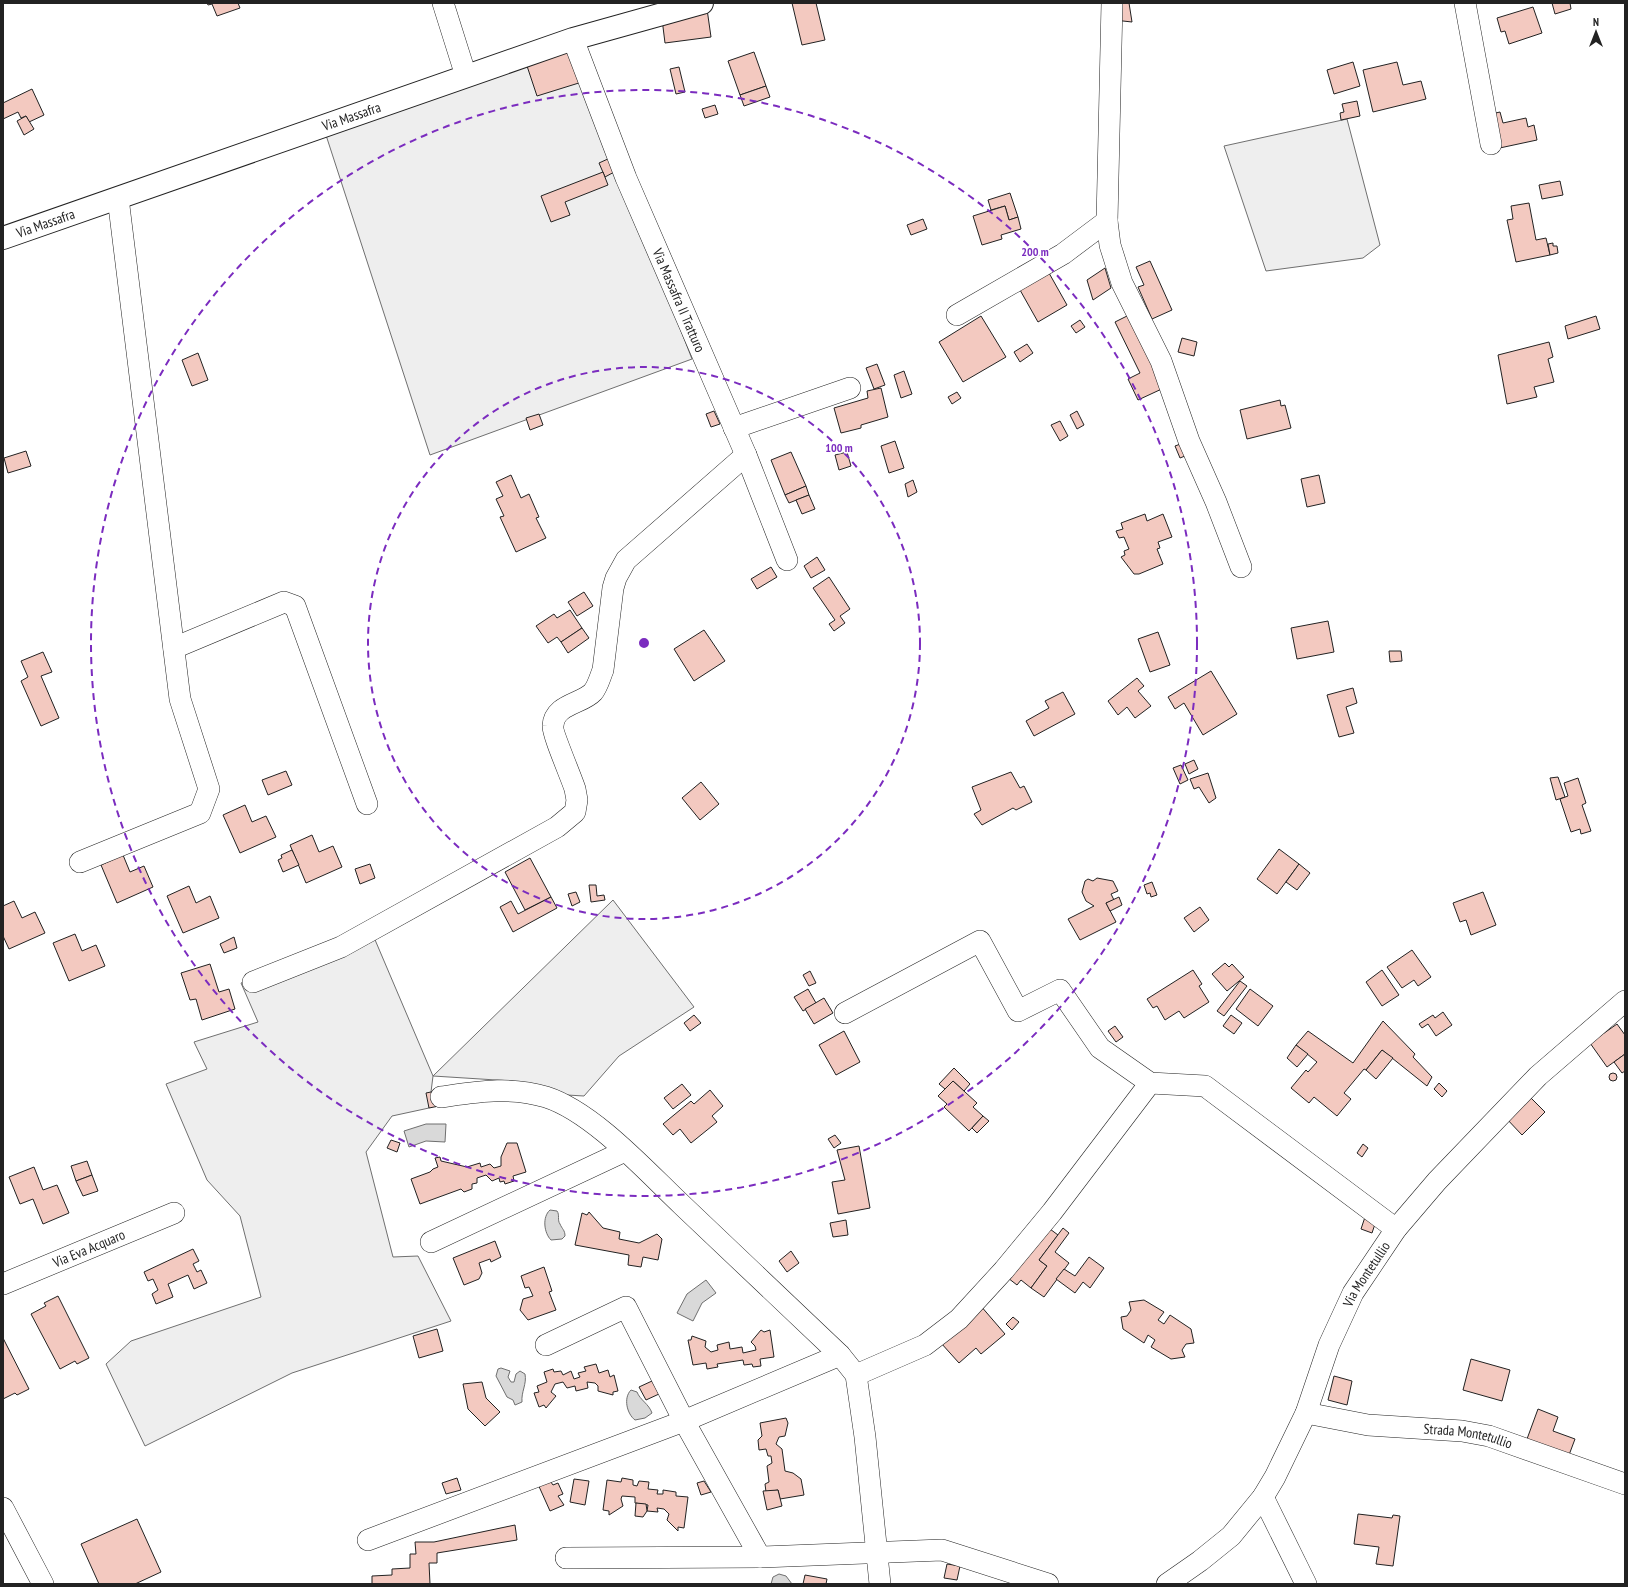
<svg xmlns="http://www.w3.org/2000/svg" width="1628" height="1587" viewBox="0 0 1628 1587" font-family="'PT Sans Narrow',sans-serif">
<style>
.green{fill:#eee;stroke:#6f6f6f}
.water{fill:#d9d9d9;stroke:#6f6f6f}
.building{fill:#f3c9c0;stroke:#222}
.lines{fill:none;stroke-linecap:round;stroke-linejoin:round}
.minor-casing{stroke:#222;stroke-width:22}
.major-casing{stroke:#222;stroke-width:24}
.minor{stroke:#fff;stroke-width:21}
.major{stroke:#fff;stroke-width:22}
.ring{fill:none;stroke:#7b2cbf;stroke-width:2;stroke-dasharray:7 5}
.labels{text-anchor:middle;stroke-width:3;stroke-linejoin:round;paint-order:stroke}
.street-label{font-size:14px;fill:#222;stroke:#fff}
.centre{fill:#7b2cbf;stroke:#fff;stroke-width:2}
.ring-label{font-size:12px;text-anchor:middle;font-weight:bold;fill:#7b2cbf;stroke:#fff;stroke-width:3;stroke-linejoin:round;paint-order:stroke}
</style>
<rect width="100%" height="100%" fill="#fff"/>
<g class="green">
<polygon points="571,49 692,359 430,455 324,129"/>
<polygon points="1347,119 1380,245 1363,258 1266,271 1224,146"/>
<polygon points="613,900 694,1007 619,1056 584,1096 567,1095 512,1081 433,1076"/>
<polygon points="370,928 433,1076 429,1108 392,1116 366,1152 393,1257 418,1256 451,1321 292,1373 145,1446 106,1364 131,1341 261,1297 240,1216 207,1180 166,1084 207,1069 194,1042 258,1022 241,983"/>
</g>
<g class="water">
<polygon points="426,1124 446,1124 445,1142 426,1141 409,1147 404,1131"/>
<path d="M550 1210 557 1211C560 1215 557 1220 560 1224 562 1229 565 1230 565 1236L562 1239 551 1240C544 1233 542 1217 550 1210Z"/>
<polygon points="706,1280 716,1293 702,1303 693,1321 677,1313 687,1294"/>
<path d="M501 1368 510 1371 508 1377 511 1382H514L516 1374 520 1371 525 1374C527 1384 521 1392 522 1402L515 1405 513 1400 507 1397 496 1376 498 1369Z"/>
<path d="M631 1390 637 1392C640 1400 649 1404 652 1413L645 1418 635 1420C627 1414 623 1398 631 1390Z"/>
<polygon points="779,1574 786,1576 792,1584 771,1584 773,1577"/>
</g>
<g class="building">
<polygon points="207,3 238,3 240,8 217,16 212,4 208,5"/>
<polygon points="792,3 816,3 825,40 802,45"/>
<polygon points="1116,3 1132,3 1129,3 1132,22 1114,20"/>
<polygon points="1552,3 1570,3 1571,9 1555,14"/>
<polygon points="1533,7 1542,33 1509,44 1505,31 1501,32 1497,18"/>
<polygon points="707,9 711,37 665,43 662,19"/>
<polygon points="571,49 582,82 537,96 526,63"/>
<polygon points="754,52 766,86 740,95 728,61"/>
<polygon points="1353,62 1360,86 1334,94 1327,70"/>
<polygon points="1397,62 1403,85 1421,81 1426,99 1373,112 1363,70"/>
<polygon points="679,67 685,92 676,94 670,69"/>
<polygon points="766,86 770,97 744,106 740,95"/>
<polygon points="32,89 44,115 29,122 26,116 21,118 18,112 3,119 3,103"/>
<polygon points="1357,101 1360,116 1341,120 1340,113 1344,112 1342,104"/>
<polygon points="715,105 718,114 705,118 702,109"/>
<polygon points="1500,112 1503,123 1526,118 1528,127 1534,125 1537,140 1495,149 1487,115"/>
<polygon points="26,116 34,129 24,135 17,121"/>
<polygon points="610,158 616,171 605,177 599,163"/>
<polygon points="603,172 608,185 565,202 570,215 551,222 541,196"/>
<polygon points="1560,181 1563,195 1542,199 1539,185"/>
<polygon points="1010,193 1018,217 1009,220 1005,206 991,210 988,200"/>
<polygon points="1529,203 1536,240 1546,238 1550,255 1516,262 1507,220 1513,219 1511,206"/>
<polygon points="1005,206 1009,220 1018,217 1021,229 1001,235 1002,239 982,245 973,216"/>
<polygon points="923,219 927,229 911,235 907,225"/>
<polygon points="1553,243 1553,246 1557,246 1558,253 1550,255 1548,244"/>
<polygon points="1150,261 1172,310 1152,319 1138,287 1144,285 1136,267"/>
<polygon points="1105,268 1111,288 1093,300 1087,280"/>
<polygon points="1049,273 1067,305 1038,322 1020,290"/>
<polygon points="1131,314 1166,387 1138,400 1128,379 1140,373 1115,322"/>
<polygon points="981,316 1006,357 963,382 939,342"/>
<polygon points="1596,316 1600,329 1568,339 1565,326"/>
<polygon points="1080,320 1085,327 1076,333 1071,326"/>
<polygon points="1182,338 1197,342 1194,356 1178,352"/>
<polygon points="1549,342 1553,357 1548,359 1554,382 1534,387 1537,397 1507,404 1498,355"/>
<polygon points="1027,344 1033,353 1020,362 1014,352"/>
<polygon points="198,353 208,380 192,386 182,360"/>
<polygon points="877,364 885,385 874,389 866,368"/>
<polygon points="904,371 912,394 901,398 894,375"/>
<polygon points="881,388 888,417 861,425 861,428 841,433 834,408 868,398 867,391"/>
<polygon points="957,392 961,398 952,404 948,397"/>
<polygon points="1280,400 1281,406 1285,405 1291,428 1247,439 1240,410"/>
<polygon points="714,411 720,424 711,427 706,414"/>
<polygon points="1077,411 1084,425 1077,429 1070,415"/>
<polygon points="539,414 543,425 530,430 526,418"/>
<polygon points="1060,421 1068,436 1060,441 1051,425"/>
<polygon points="895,441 904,468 889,473 881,446"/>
<polygon points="1186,442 1190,454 1180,458 1175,446"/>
<polygon points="26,451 31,466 8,473 4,458"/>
<polygon points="791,452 806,486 785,495 771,460"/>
<polygon points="847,452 851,466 839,470 835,455"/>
<polygon points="511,475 521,498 529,494 539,517 536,518 546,538 516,552 500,517 504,516 496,499 503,496 496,482"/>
<polygon points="1319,475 1325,503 1307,507 1301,479"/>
<polygon points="913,480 917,492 908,497 905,484"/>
<polygon points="806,486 809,495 789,503 785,495"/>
<polygon points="809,495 815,509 802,514 796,500"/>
<polygon points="1145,514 1147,521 1163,514 1172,537 1158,542 1160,548 1157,549 1163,564 1139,574 1134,574 1121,557 1125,555 1124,551 1129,549 1124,537 1119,538 1116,531 1123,529 1121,523"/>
<polygon points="817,557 825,570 811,578 804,566"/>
<polygon points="771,567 777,577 757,589 751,579"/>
<polygon points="829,577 850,609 840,616 845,623 834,631 829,624 835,620 813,588"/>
<polygon points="584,592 593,606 577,616 568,602"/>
<polygon points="570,610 582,628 561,642 557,637 548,643 536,626 554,614 557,618"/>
<polygon points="1328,621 1334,652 1297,659 1291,628"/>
<polygon points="582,628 589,638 568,653 561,642"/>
<polygon points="704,630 725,661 694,681 674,649"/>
<polygon points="1158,632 1170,665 1150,672 1138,639"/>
<polygon points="1389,651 1401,651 1402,661 1390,662"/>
<polygon points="43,652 52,672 41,676 59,718 41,726 21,681 28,677 21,661"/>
<polygon points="1211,671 1237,714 1203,735 1184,703 1175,709 1168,697"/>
<polygon points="1137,678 1144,686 1138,691 1151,706 1135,718 1127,707 1118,715 1108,701"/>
<polygon points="1353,688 1357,703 1346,707 1354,733 1339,737 1327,695"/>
<polygon points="1063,692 1075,714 1034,736 1026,721 1049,708 1045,701"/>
<polygon points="1194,760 1198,769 1189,774 1185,764"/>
<polygon points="1181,765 1188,780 1180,784 1173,768"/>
<polygon points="286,771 292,785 268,795 262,780"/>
<polygon points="1011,772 1020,788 1024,786 1032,802 1016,810 1013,808 982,825 974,814 981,810 972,787"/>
<polygon points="1208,773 1216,798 1209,803 1199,787 1194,789 1190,779"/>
<polygon points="1558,777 1565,797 1556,800 1550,778"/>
<polygon points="1578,778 1586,803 1582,805 1591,831 1581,834 1580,829 1571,832 1560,799 1568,796 1564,783"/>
<polygon points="701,782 719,804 700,820 682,798"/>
<polygon points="245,805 252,822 266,816 276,837 240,853 223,815"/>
<polygon points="312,835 319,852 333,846 342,867 306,883 290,845"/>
<polygon points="1279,849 1299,864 1277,894 1257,879"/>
<polygon points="292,850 299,865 283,872 278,860 282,858 281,855"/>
<polygon points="123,855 130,872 144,866 153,887 117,903 101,865"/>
<polygon points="530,858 551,897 525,910 505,872"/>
<polygon points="370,864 375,878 360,884 355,869"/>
<polygon points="1299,864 1310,873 1297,890 1286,882"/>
<polygon points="1097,878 1113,881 1118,891 1111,894 1114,900 1106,903 1116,922 1080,940 1068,919 1094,906 1086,901 1082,892 1085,881 1088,879 1093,881"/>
<polygon points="1152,882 1157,895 1151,897 1150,893 1147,894 1144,885"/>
<polygon points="589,885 596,885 597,896 604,895 605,900 591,902"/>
<polygon points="189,886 196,903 210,896 219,918 183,933 167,896"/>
<polygon points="576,892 580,902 572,906 568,894"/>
<polygon points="1483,892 1496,925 1471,935 1466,920 1460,922 1453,903"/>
<polygon points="551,897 557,908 513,932 500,907 511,901 518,914"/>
<polygon points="1119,897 1122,905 1110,911 1106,903"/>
<polygon points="14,901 22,918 35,912 45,933 9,949 3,936 3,906"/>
<polygon points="1200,907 1209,920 1194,932 1184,918"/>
<polygon points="75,934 82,951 96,945 105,966 69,981 53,943"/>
<polygon points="234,937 237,948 224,953 220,944"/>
<polygon points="1412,950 1431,977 1418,986 1414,980 1402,988 1387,967"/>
<polygon points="1225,963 1229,967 1232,964 1244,977 1227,991 1212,974"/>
<polygon points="210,964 219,992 229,989 235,1009 202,1020 196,999 190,1000 181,973"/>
<polygon points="1193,970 1202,984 1199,986 1209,1002 1184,1018 1179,1011 1165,1020 1157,1006 1153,1008 1147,999"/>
<polygon points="1382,970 1399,995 1382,1006 1366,982"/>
<polygon points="810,971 816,983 809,986 803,975"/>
<polygon points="1240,981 1247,986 1224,1016 1217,1011"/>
<polygon points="808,989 816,1003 803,1011 794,997"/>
<polygon points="1250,989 1273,1006 1258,1026 1236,1009"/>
<polygon points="824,998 833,1013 814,1024 805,1009"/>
<polygon points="1443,1012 1452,1025 1436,1036 1428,1024 1422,1028 1419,1024 1433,1015 1435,1018"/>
<polygon points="694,1015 701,1023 690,1031 684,1023"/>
<polygon points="1231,1015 1242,1023 1234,1034 1223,1026"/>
<polygon points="1383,1021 1415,1054 1413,1057 1432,1077 1427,1086 1382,1050 1366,1070 1364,1069 1344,1093 1351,1099 1337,1116 1314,1097 1309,1103 1291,1088 1306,1070 1308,1072 1317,1062 1296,1045 1308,1031 1353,1063"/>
<polygon points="1617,1024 1625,1035 1625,1054 1607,1067 1590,1043"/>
<polygon points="1115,1026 1123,1037 1116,1042 1108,1031"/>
<polygon points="844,1031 860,1062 836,1075 819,1045"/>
<polygon points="1296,1045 1308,1054 1297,1067 1287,1058"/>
<polygon points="1382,1050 1393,1058 1376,1079 1366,1070"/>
<polygon points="1625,1054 1625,1071 1622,1073 1614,1062"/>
<polygon points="954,1068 970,1084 964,1091 953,1081 945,1089 939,1084"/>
<circle cx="1613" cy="1077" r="4"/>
<polygon points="953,1081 977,1103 973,1107 983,1116 969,1131 944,1107 947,1104 938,1096"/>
<polygon points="1439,1083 1447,1091 1442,1097 1434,1089"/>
<polygon points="682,1084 691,1095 673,1109 664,1098"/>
<polygon points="710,1090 723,1106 712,1116 717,1122 691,1143 680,1129 673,1135 663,1124 691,1101 694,1104"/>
<polygon points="436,1091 439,1106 429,1108 426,1093"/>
<polygon points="1529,1096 1545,1112 1522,1135 1505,1117"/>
<polygon points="983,1116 989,1121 977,1133 972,1128"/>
<polygon points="835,1135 841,1143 834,1148 828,1139"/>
<polygon points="391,1140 400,1143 397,1152 387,1148"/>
<polygon points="507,1143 517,1143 526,1172 513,1176 514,1181 505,1184 504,1181 500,1182 499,1178 492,1181 486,1175 477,1178 477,1183 472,1184 472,1189 464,1192 461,1189 420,1204 411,1179 430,1172 433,1169 438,1167 435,1158 440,1157 441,1161 467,1167 480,1163 481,1167 490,1164 494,1168 501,1166 501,1157"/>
<polygon points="1363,1144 1368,1148 1362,1157 1357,1153"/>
<polygon points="859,1146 870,1208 838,1214 832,1182 845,1180 837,1150"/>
<polygon points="87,1161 92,1175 76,1181 71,1166"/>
<polygon points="34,1167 43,1190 57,1185 69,1213 43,1224 33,1199 20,1204 9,1177"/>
<polygon points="92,1175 98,1191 83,1196 76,1181"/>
<polygon points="589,1212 603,1228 620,1232 619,1239 639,1243 657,1234 662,1239 658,1260 643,1257 641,1267 628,1265 629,1255 575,1245 582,1213 587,1215"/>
<polygon points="1365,1217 1376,1221 1372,1233 1361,1229"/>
<polygon points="846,1220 848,1235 833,1237 830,1223"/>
<polygon points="1046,1226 1058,1235 1039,1260 1047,1266 1031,1288 1021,1280 1017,1285 1008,1278"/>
<polygon points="1063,1228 1069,1233 1055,1252 1069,1263 1044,1297 1031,1288 1047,1266 1039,1260"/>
<polygon points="495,1241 501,1257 491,1262 490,1259 479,1263 482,1273 479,1279 464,1285 453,1258"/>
<polygon points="193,1249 199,1261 193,1264 197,1272 201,1270 207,1283 194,1289 188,1275 168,1284 173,1297 156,1304 152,1294 158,1290 153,1279 148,1281 144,1272"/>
<polygon points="791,1251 799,1263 787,1272 779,1261"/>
<polygon points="1089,1257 1104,1268 1090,1288 1083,1282 1075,1293 1056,1279 1064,1269 1075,1276"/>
<polygon points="544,1267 552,1291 549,1292 556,1310 528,1320 520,1310 523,1299 533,1296 529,1287 525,1288 521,1276"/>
<polygon points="58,1296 89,1358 77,1364 75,1361 60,1369 31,1314 46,1306 44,1303"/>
<polygon points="1144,1300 1164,1312 1158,1320 1164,1324 1170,1315 1191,1329 1194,1343 1186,1344 1182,1350 1185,1357 1171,1359 1151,1347 1155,1340 1148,1335 1144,1343 1123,1329 1121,1317 1127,1316 1131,1310 1129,1302"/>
<polygon points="980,1305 1005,1334 981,1354 976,1348 959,1363 941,1343"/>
<polygon points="1013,1317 1019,1322 1012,1330 1006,1324"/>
<polygon points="437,1329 443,1351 419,1358 413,1336"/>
<polygon points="761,1330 764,1332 770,1330 774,1357 760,1359 761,1366 753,1367 752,1364 744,1365 743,1360 717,1364 718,1367 707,1369 706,1363 693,1365 688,1340 691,1340 692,1336 706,1341 705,1347 711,1352 718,1350 717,1345 729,1342 730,1349 742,1347 743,1353 756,1350 755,1346 751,1342"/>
<polygon points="3,1338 29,1389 17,1395 15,1393 3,1399"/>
<polygon points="1471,1359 1510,1370 1502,1401 1463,1390"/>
<polygon points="596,1364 599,1373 608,1370 610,1377 614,1375 618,1391 613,1392 613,1395 598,1391 598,1386 595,1383 587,1382 588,1388 576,1391 575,1386 567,1388 563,1382 555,1384 551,1392 556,1396 546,1408 544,1405 539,1407 534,1393 539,1392 537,1386 547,1382 544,1372 553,1369 554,1372 561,1371 563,1375 571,1371 574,1379 580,1377 578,1373 586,1371 584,1367"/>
<polygon points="1334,1376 1352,1381 1347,1405 1328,1400"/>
<polygon points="652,1381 659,1394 646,1400 639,1387"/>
<polygon points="482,1382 486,1398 500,1412 485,1426 468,1409 463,1384"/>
<polygon points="1538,1409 1558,1417 1553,1431 1575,1439 1569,1455 1527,1439"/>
<polygon points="786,1418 788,1423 785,1436 779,1437 776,1444 782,1449 785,1471 793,1473 801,1479 804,1495 780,1499 778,1490 766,1492 765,1484 769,1482 767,1466 772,1463 771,1456 768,1456 766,1449 759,1450 758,1440 762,1436 760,1423"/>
<polygon points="457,1478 461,1490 446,1494 442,1483"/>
<polygon points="548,1478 553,1485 558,1483 563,1494 558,1496 564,1505 550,1511 537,1482"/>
<polygon points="622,1478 633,1480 633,1485 637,1486 639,1481 649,1482 648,1489 658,1490 657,1494 663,1494 663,1490 676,1492 676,1496 688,1497 684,1528 678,1527 678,1531 667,1520 669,1514 664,1509 657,1508 658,1512 647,1511 648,1505 635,1503 635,1497 622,1496 621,1499 623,1506 609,1515 609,1511 603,1510 607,1480 621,1482"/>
<polygon points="574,1479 589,1481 585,1505 570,1502"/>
<polygon points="704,1481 711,1492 701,1495 697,1483"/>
<polygon points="778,1490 782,1506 767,1510 763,1491"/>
<polygon points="636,1503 646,1504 647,1511 643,1517 635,1516"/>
<polygon points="1358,1514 1392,1518 1393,1515 1400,1516 1393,1566 1376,1564 1379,1547 1354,1544"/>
<polygon points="137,1519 161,1572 135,1584 99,1584 81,1544"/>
<polygon points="515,1525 517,1540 437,1553 437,1563 429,1563 430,1584 372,1584 372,1576 392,1575 392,1569 410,1568 410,1554 416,1554 415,1542 434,1542"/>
<polygon points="947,1564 960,1566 957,1580 944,1578"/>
<polygon points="805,1575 827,1579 826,1584 803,1584"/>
</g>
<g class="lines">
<defs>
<g id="minor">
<polyline points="443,3 466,76"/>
<polyline points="1112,3 1107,221 1110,245 1122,283 1161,361 1189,441 1216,502 1241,567"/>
<polyline points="1465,3 1491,144"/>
<path id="s1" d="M573 39 626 178 746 455 787 560"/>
<polyline points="957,315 1063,254 1107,221"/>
<polyline points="734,428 850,388"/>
<polyline points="174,648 284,602 295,606 367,804"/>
<polyline points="80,862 200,813 209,789 180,699 118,198"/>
<path d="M253 982 341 947 557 827 575 812 577 800 575 789C572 779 552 733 553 726 554 704 582 704 593 692 598 686 600 677 603 670L613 588 616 578 626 560 746 455"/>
<polyline points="845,1013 980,941 1018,1011 1060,990 1100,1048 1150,1083 1205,1086 1396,1229"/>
<path d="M441 1097C477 1092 510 1086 546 1097 593 1112 646 1171 682 1205 735 1255 787 1305 840 1355L856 1375 865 1437 880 1584"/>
<polyline points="431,1242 625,1151"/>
<path id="s2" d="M3 1284 174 1213"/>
<polyline points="546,1345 626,1307 684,1421 760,1557"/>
<polyline points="856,1375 925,1345 959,1319 1004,1270 1052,1212 1150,1083"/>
<path id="s3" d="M1306 1413 1368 1425 1462 1431 1489 1436 1625 1484"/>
<polyline points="1263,1497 1306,1584"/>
<polyline points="3,1508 43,1584"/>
<polyline points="368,1540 684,1421 840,1355"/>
<polyline points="566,1558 760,1557 942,1550 1048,1584"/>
<path id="s4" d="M1167 1584 1200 1561 1231 1536 1263 1497 1275 1477 1306 1413 1329 1345 1353 1293 1396 1229 1437 1181 1538 1076 1625 1001"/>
</g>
<g id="major">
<path id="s5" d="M3 238 573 39 702 3"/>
</g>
</defs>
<use href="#minor" class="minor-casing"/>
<use href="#major" class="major-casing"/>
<use href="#minor" class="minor"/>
<use href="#major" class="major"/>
</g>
<g class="ring">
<circle cx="644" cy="643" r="276"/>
<circle cx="644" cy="643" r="553"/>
</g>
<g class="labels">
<g class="street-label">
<text dy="5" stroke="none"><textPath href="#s5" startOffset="369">Via Massafra</textPath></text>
<text dy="5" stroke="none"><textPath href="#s5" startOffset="45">Via Massafra</textPath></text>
<text dy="5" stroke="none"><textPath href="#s1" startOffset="282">Via Massafra II Tratturo</textPath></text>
<text dy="5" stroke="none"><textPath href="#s2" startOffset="93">Via Eva Acquaro</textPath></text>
<text dy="5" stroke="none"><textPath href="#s4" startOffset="377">Via Montetullio</textPath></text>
<text dy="5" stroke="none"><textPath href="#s3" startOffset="164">Strada Montetullio</textPath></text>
</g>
</g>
<circle cx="644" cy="643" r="6" class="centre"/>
<g class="ring-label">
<text x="1035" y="256">200 m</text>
<text x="839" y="452">100 m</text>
</g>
<rect width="1628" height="1587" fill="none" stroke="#222222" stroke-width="8"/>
<g transform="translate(1596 32)" stroke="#ffffff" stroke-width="3" paint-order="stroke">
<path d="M0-3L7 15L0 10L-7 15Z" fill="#222222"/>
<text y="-6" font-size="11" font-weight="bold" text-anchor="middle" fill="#222222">N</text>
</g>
</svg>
